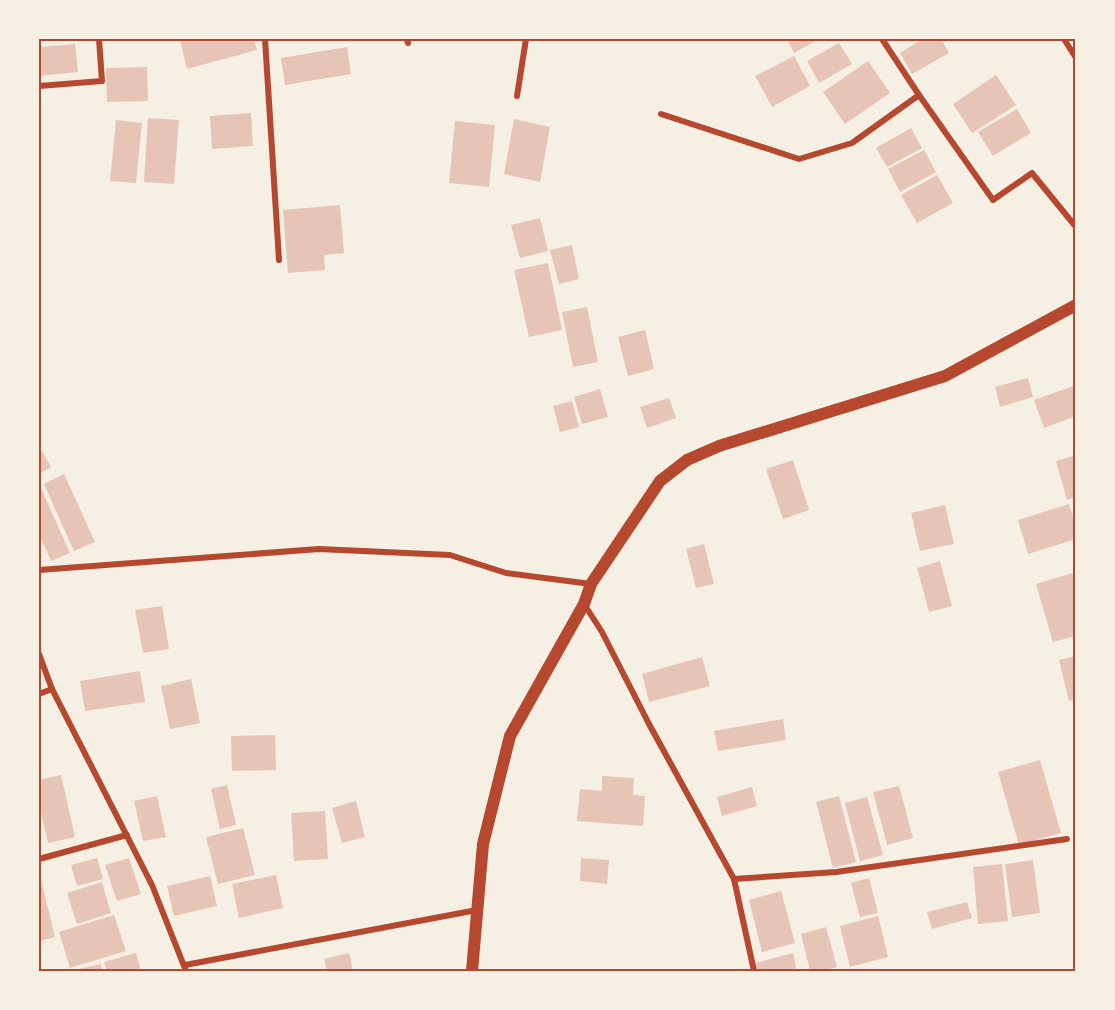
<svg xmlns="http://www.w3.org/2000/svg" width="1115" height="1010" viewBox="0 0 1115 1010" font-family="Roboto,sans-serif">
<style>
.building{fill:#e6c5b7}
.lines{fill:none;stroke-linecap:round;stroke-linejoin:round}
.minor{stroke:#b5482f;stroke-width:6}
.secondary{stroke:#b5482f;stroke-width:12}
.neatline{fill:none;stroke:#b5482f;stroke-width:2}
</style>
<rect width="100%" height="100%" fill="#f6efe4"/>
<g class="building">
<polygon points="183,39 254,39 257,50 187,69 180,40"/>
<polygon points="787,39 819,39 794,53"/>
<polygon points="923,39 941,39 949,53 912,74 900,53"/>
<polygon points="839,43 852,64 819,83 807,61"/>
<polygon points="75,44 78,72 39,76 39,47"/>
<polygon points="347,47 351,74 285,85 281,58"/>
<polygon points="794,56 810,86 772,107 755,76"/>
<polygon points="868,61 890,93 845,124 823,92"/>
<polygon points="147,67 148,101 107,102 106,68"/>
<polygon points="996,75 1016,105 972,133 953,104"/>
<polygon points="1017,109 1031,133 993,156 978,132"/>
<polygon points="251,113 253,146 212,149 210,116"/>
<polygon points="148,118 179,120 174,184 144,182"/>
<polygon points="514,119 550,127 540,182 504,174"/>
<polygon points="116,120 142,123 136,183 110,181"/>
<polygon points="455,121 495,125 489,187 449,183"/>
<polygon points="911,128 922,148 887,167 876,148"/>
<polygon points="924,150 936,172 900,192 888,169"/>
<polygon points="937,175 953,203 917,223 901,195"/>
<polygon points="340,205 344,253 324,255 325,270 288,273 283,210"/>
<polygon points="540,218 548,251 520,258 511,225"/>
<polygon points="572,245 579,279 559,284 550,250"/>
<polygon points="548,263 562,330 529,337 514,270"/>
<polygon points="587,307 598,362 573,367 562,312"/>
<polygon points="645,330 654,369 628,376 618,337"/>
<polygon points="1028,378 1033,397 1000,407 995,387"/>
<polygon points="1076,385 1076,416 1044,428 1034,400"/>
<polygon points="600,389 608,417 582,424 574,397"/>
<polygon points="669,398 676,418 647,428 640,407"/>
<polygon points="572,401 579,427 560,432 553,406"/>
<polygon points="39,446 51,467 39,474"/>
<polygon points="1076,455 1076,497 1067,500 1056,461"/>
<polygon points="793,460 809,510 783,519 766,469"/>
<polygon points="64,474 95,542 74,551 44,484"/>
<polygon points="39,484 70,553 51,561 39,534"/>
<polygon points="1069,504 1076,526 1076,539 1028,554 1018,520"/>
<polygon points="945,505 954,544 920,551 911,513"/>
<polygon points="704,544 714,584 696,588 686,549"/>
<polygon points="940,561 952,606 929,612 917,568"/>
<polygon points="1076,572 1076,636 1053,642 1036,584"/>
<polygon points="162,606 169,649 143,653 135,610"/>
<polygon points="1076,656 1076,699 1069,701 1059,660"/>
<polygon points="702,657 710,686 649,702 642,674"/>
<polygon points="140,671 145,702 85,711 80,681"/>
<polygon points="191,679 200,723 170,729 161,686"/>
<polygon points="783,719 786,740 718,751 714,731"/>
<polygon points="275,735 276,770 232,771 231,736"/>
<polygon points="1040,760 1061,833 1019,845 998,772"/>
<polygon points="61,775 75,837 48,843 39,804 39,780"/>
<polygon points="602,776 634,778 633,795 645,796 643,826 577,821 580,789 602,791"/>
<polygon points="227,785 236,825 220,829 211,789"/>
<polygon points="899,786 913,838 887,845 873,792"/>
<polygon points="752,787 757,806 722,816 717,797"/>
<polygon points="157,796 166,837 143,841 134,801"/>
<polygon points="839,796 856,862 833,868 816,802"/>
<polygon points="867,797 883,855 860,861 845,803"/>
<polygon points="356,801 365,837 342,843 332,808"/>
<polygon points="325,811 328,859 294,861 291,813"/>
<polygon points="243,828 255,875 218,884 206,837"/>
<polygon points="97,858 103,879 77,886 71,865"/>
<polygon points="129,858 141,894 117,901 105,865"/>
<polygon points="581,858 609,860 607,884 580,881"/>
<polygon points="1033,860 1040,913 1012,917 1005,864"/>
<polygon points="1002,864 1008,921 978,924 973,867"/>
<polygon points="276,875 283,908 239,918 232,884"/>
<polygon points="210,876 217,906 174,916 167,886"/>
<polygon points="869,878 878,913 860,917 851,883"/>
<polygon points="39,880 41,880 55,937 39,941"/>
<polygon points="102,882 111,913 77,924 67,893"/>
<polygon points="781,891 795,943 762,952 749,900"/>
<polygon points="967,902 972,918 932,929 927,912"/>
<polygon points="114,915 126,951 70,968 59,932"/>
<polygon points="878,916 888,957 850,967 840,926"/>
<polygon points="826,927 837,967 821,971 810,971 801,934"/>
<polygon points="136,953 141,971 107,971 104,962"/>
<polygon points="349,953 353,971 327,971 324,959"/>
<polygon points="793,953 797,971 757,971 755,963"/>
<polygon points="101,964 102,971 74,971 74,970"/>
</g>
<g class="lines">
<g class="minor">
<polyline points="265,39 279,260"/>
<polyline points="407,39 408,43"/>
<polyline points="882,39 919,95"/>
<polyline points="1064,39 1076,58"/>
<polyline points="39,86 102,81 99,39"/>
<polyline points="517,96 526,39"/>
<polyline points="661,114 799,159 852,143 919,95 993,200 1032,173 1076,227"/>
<polyline points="39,570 319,549 450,555 506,573 591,584"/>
<polyline points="584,604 602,632 649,724 734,879 754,971"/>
<polyline points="39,654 52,689 152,885 186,971"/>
<polyline points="39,694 52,689"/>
<polyline points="39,859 127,835"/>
<polyline points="734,879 836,872 1067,839"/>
<polyline points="185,965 477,910"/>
</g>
<polyline class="secondary" points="472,971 483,844 510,736 584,604 591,584 660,481 687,460 719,446 945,376 1076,305"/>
</g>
<rect width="1115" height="1010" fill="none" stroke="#f6efe4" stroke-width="81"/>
<rect x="40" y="40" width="1034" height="930" class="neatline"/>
</svg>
